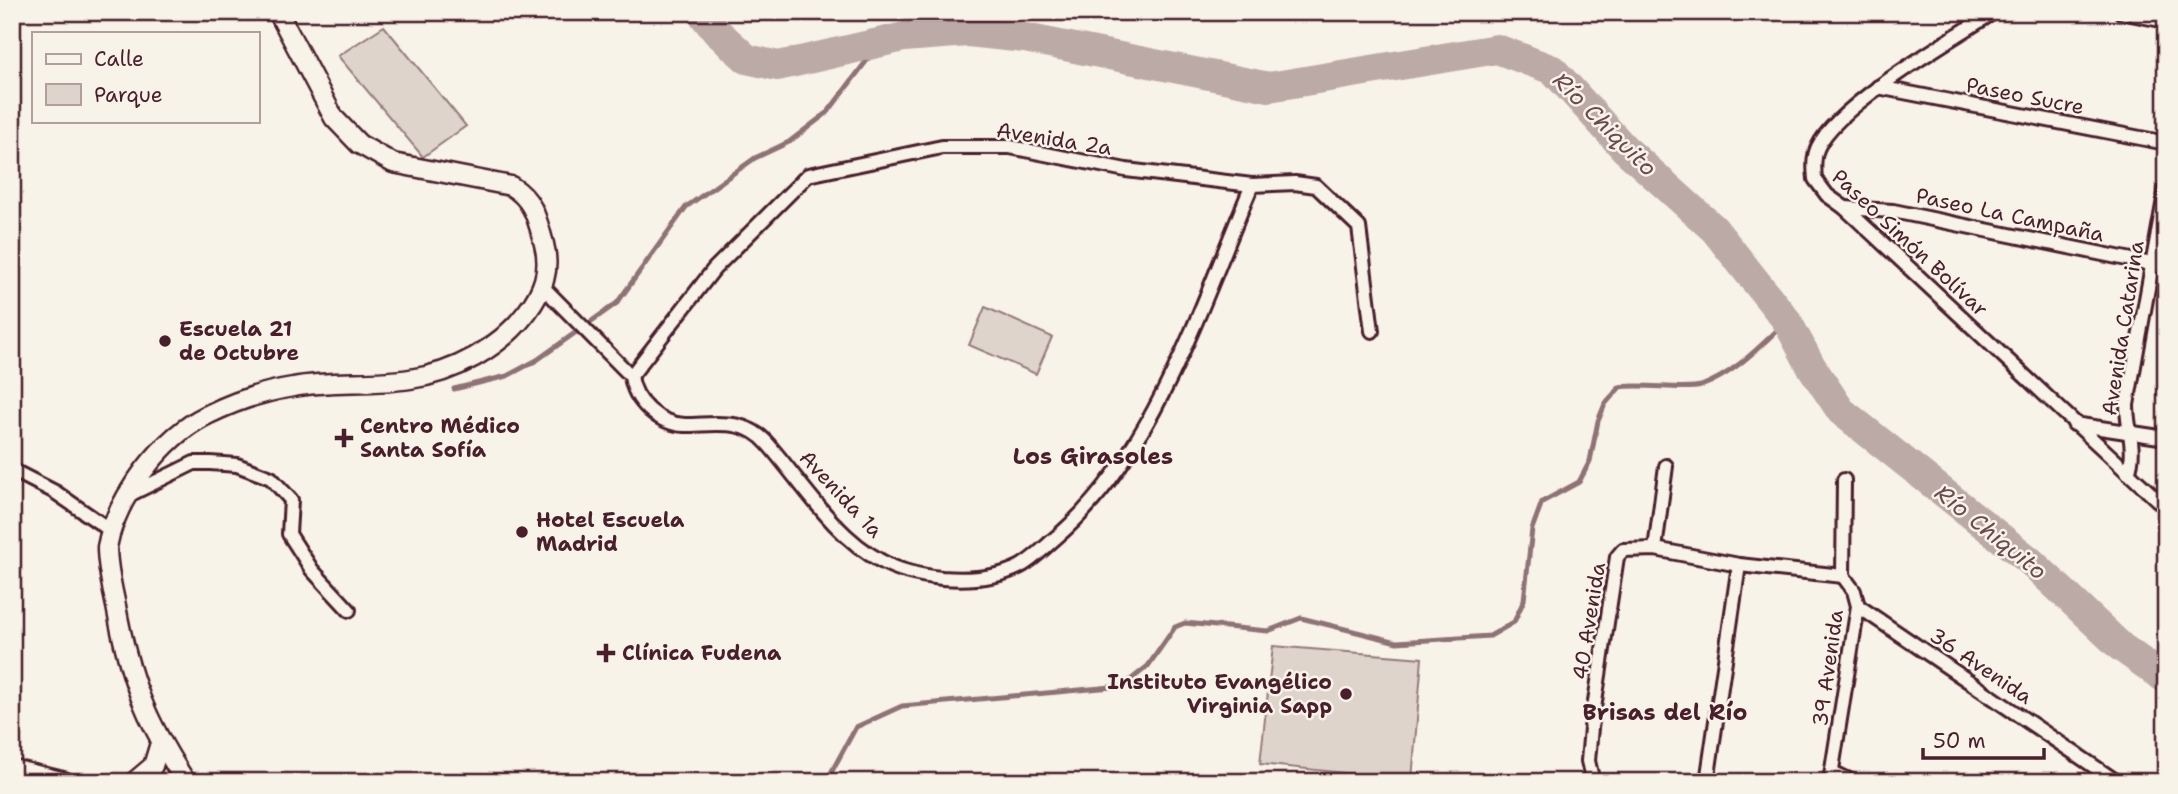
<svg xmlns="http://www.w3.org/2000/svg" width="2178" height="794" viewBox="0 0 2178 794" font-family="'Shantell Sans',sans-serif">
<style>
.green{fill:#ded4cc;stroke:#947a7c;stroke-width:2}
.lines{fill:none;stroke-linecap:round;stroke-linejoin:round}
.stream{stroke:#8e7275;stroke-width:5}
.river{stroke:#bcaaa7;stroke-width:30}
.street-casing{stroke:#4a1f2b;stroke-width:18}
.secondary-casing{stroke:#4a1f2b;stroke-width:23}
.street{stroke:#f7f3e8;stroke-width:12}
.secondary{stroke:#f7f3e8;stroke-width:18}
.poi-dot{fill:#4a1f2b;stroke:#f7f3e8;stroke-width:2.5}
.labels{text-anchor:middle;stroke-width:5;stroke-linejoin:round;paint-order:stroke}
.street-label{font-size:21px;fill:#4a1f2b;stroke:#f7f3e8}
.poi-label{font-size:21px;font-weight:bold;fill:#4a1f2b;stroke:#f7f3e8;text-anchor:start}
.water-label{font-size:23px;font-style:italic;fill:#6c4950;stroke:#f7f3e8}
.neighbourhood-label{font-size:23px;font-weight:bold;fill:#4a1f2b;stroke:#f7f3e8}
</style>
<rect width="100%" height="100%" fill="#f7f3e8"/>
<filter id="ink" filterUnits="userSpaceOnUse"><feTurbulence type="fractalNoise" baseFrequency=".0143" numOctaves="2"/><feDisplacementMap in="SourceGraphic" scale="14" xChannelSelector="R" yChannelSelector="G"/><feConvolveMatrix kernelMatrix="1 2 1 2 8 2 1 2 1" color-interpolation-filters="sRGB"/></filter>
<g filter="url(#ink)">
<g class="green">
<polygon points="384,26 466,126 423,157 338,56"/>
<polygon points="985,307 1052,337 1036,374 969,345"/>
<polygon points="1273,646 1422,658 1412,780 1260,764"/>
</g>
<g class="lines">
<g class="stream">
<polyline points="454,389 507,376 537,360 617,303 686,207 755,158 789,142 828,112 880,43"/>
<path d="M826 782 856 727 902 706 1123 686 1148 666 1175 627 1185 623 1268 631 1301 618 1397 642 1490 636 1514 622 1524 600 1532 529 1542 502 1579 482 1590 461 1598 421 1605 404 1620 387C1642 383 1685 391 1701 386 1735 374 1762 344 1787 321"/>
</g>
<polyline class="river" points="701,12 716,31 747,59 778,66 904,37 968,32 1025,38 1269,87 1497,49 1553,70 1624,148 1714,229 1787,321 1811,366 1841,411 2030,561 2121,647 2166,679"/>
<defs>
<g id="street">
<path d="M1994 12C1952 39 1837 105 1818 147 1813 157 1814 169 1815 179L1827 195 1845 208 2166 508"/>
<polyline points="2121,12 2166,21"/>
<polyline points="1878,87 2166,143"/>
<polyline points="1845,208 1893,211 2166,267"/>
<path d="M544 288 631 376C634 401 658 424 685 425 715 425 745 417 768 444 802 483 835 537 881 561 899 571 922 576 942 578 968 580 995 579 1019 567 1031 561 1042 550 1052 541 1155 456 1200 306 1252 185"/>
<polyline points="631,376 714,269 808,175 942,147 1010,147 1126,170 1252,185 1295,183 1316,186 1359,227 1372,331"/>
<polyline points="2074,424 2166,438"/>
<polyline points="12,470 55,492 110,530"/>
<path d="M2128 473C2137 450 2127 429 2127 405L2166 188"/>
<polyline points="129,495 194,463 210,463 237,465 271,478 291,500 289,534 312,570 349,610"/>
<polyline points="1655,549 1666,466"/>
<polyline points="1858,606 2117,782"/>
<polyline points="1832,772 1853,782"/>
<polyline points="1593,782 1588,761 1591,728 1617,557 1623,550 1655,549 1739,565 1843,576"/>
<polyline points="1707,782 1739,565"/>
<polyline points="1830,782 1858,606 1854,591 1843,576 1844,480"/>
</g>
<g id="secondary">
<polyline points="12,769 65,782"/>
<polyline points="134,782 153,766 160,743"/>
<path d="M186 782C146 721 129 678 116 606 112 587 107 567 107 547 116 498 162 437 207 415 235 401 262 392 293 387 331 380 371 385 410 379 454 373 500 348 527 312 543 291 551 270 544 244 537 219 534 200 511 186L393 163 359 144 334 118 278 12"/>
</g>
</defs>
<use href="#street" class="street-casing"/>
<use href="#secondary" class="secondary-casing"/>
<use href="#street" class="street"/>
<use href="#secondary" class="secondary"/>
</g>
</g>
<g class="poi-dot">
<circle cx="165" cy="341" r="7"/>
<path d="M340.5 427.5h7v7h7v7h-7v7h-7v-7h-7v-7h7z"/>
<circle cx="522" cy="532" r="7"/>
<path d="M602.5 642.5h7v7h7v7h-7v7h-7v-7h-7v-7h7z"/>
<circle cx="1346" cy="694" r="7"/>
</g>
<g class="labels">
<g class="street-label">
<text transform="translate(2025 96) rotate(11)" y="7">Paseo Sucre</text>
<text transform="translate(1054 139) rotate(9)" y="7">Avenida 2a</text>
<text transform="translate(2010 215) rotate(12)" y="7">Paseo La Campaña</text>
<text transform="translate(1910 243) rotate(43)" y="7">Paseo Simón Bolívar</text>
<text transform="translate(2123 328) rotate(-81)" y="7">Avenida Catarina</text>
<text transform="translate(841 494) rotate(47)" y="7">Avenida 1a</text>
<text transform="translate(1589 621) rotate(-81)" y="7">40 Avenida</text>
<text transform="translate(1981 666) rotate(34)" y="7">36 Avenida</text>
<text transform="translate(1828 668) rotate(-82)" y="7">39 Avenida</text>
</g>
<g class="poi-label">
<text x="179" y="336">Escuela 21<tspan x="179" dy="24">de Octubre</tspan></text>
<text x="360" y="433">Centro Médico<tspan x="360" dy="24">Santa Sofía</tspan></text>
<text x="536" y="527">Hotel Escuela<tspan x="536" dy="24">Madrid</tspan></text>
<text x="622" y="660">Clínica Fudena</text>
<text x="1332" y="689" text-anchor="end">Instituto Evangélico<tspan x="1332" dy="24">Virginia Sapp</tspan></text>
</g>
<g class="water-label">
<text transform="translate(1605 124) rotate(45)" y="8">Río Chiquito</text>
<text transform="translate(1991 532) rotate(39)" y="8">Río Chiquito</text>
</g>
<g class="neighbourhood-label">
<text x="1093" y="464">Los Girasoles</text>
<text x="1665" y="720">Brisas del Río</text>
</g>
</g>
<rect width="2178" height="794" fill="none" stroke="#f7f3e8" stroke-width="42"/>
<rect x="21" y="21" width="2136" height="752" fill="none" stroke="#4a1f2b" stroke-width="2.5" filter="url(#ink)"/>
<rect x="32" y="32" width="228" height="91" fill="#f7f3e8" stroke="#b29e9c" stroke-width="2"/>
<rect x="46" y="54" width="35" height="10" fill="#f7f3e8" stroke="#b29e9c" stroke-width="2"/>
<text x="94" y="66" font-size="21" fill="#4a1f2b">Calle</text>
<rect x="46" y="84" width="35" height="21" fill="#ded4cc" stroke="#b29e9c" stroke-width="2"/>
<text x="94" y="102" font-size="21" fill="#4a1f2b">Parque</text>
<path d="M1923 748v10h121v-10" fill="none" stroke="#4a1f2b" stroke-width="3.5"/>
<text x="1933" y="748" font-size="21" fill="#4a1f2b" stroke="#f7f3e8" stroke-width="5" paint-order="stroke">50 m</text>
</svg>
